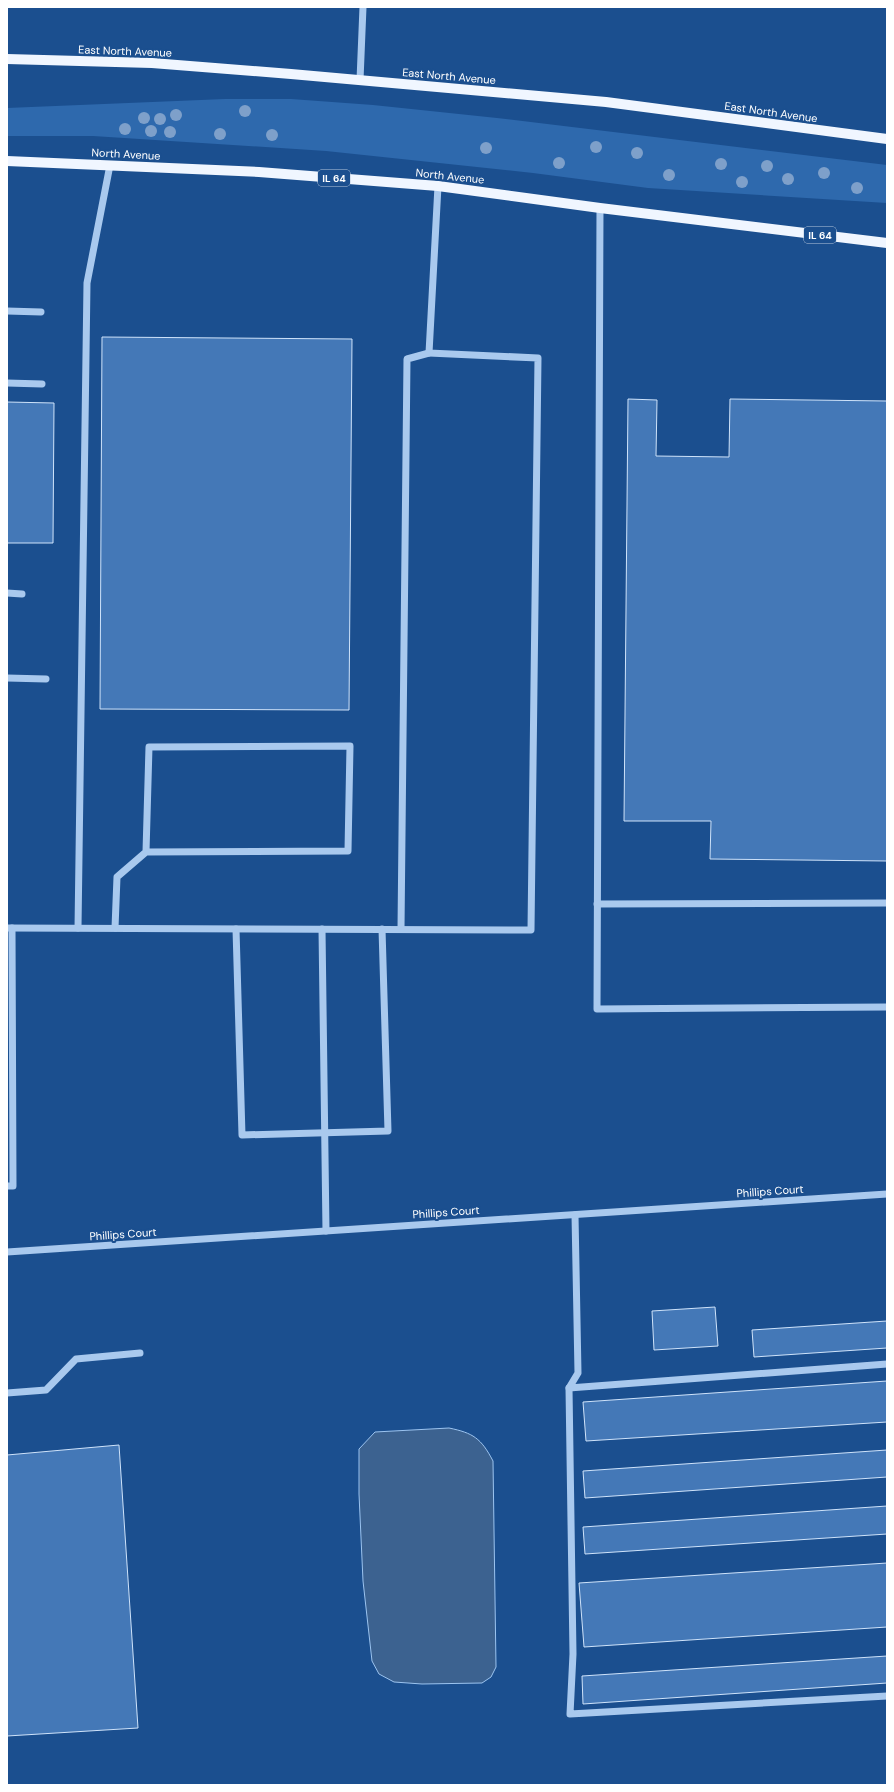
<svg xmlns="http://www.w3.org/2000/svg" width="894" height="1792" viewBox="0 0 894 1792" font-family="'DM Sans',sans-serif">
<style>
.green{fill:#2e69ad}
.water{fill:#3c6290;stroke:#9cc4f0}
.building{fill:#4478b7;stroke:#cfe3fa}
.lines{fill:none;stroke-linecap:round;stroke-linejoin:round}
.minor{stroke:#a9c9ee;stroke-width:7}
.major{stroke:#f0f6ff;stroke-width:10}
.tree{fill:#7ea0ca}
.labels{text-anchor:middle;stroke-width:4;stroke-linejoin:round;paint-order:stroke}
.shield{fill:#1b4f8f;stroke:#bbcadd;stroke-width:1}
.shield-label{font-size:10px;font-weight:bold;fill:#fff}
.street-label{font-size:11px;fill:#fff;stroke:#1b4f8f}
</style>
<rect width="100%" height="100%" fill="#1b4f8f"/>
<polygon class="green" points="225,99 291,99 373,105 497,118 887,165 887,203 648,188 533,173 326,151 93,136 7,136 7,108"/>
<path class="water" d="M449 1428C473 1433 481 1438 493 1461L496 1667 491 1677 482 1683 422 1684 394 1682 379 1674 372 1661 363 1581 359 1494V1449L375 1432Z"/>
<g class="building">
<polygon points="102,337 352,339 349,710 100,709"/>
<polygon points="628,399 657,400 656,456 729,457 730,399 887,401 887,861 710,859 711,821 624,821"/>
<polygon points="7,402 54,403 53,543 7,543"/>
<polygon points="715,1307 718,1346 654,1350 652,1311"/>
<polygon points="887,1321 887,1348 754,1357 752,1330"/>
<polygon points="887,1381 887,1422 586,1441 583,1402"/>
<polygon points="119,1445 138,1728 7,1736 7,1455"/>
<polygon points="887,1450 887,1477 585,1498 583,1471"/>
<polygon points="887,1506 887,1534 585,1554 583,1527"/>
<polygon points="887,1563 887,1627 584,1647 579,1583"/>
<polygon points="887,1656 887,1683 583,1704 582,1676"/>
</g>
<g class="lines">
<g class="minor">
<polyline points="360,80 363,7"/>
<polyline points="600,208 597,1009 887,1007"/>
<polyline points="7,311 41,312"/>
<polyline points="7,383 42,384"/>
<polyline points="7,593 22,594"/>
<polyline points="7,678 46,679"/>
<polyline points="597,904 887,903"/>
<polyline points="7,928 531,930 538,358 429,353 438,186"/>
<polyline points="78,928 87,283 110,165"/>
<polyline points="115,928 117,877 146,852 149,747 350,746 348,851 146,852"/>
<polyline points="236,929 242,1135 388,1131 382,929"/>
<polyline points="322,929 326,1231"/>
<polyline points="401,929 407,359 429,353"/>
<polyline points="7,1186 13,1186 12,928"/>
<polyline points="575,1215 578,1373 569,1388 573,1654 570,1714 887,1696"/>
<polyline points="7,1252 887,1194"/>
<polyline points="569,1388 887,1364"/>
<polyline points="7,1393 46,1390 76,1359 140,1353"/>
</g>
<g class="major">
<polyline points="7,59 152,63 291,74 606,102 887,139"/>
<polyline points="7,161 259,172 438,186 600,208 887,243"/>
</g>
</g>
<g class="tree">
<circle cx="245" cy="111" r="6"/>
<circle cx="176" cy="115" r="6"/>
<circle cx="144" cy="118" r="6"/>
<circle cx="160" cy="119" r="6"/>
<circle cx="125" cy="129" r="6"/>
<circle cx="151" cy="131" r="6"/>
<circle cx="170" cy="132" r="6"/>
<circle cx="220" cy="134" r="6"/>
<circle cx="272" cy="135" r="6"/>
<circle cx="596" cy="147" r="6"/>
<circle cx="486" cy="148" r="6"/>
<circle cx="637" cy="153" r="6"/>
<circle cx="559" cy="163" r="6"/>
<circle cx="721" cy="164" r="6"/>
<circle cx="767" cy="166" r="6"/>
<circle cx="824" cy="173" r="6"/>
<circle cx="669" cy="175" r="6"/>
<circle cx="788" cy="179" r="6"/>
<circle cx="742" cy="182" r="6"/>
<circle cx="857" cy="188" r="6"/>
</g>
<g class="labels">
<g class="shield">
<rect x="318" y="170" width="32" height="16" rx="3"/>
<rect x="804" y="227" width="32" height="16" rx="3"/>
</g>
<g class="shield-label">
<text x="334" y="182">IL 64</text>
<text x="820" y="239">IL 64</text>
</g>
<g class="street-label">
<text transform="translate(125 51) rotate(2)" y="4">East North Avenue</text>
<text transform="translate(449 76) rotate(5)" y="4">East North Avenue</text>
<text transform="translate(771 112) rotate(8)" y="4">East North Avenue</text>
<text transform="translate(126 154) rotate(3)" y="4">North Avenue</text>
<text transform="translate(450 176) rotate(6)" y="4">North Avenue</text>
<text transform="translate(770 1191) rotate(-4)" y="4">Phillips Court</text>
<text transform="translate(446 1212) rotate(-4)" y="4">Phillips Court</text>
<text transform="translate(123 1234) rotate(-4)" y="4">Phillips Court</text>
</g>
</g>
<rect width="894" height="1792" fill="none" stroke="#ffffff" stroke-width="16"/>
</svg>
